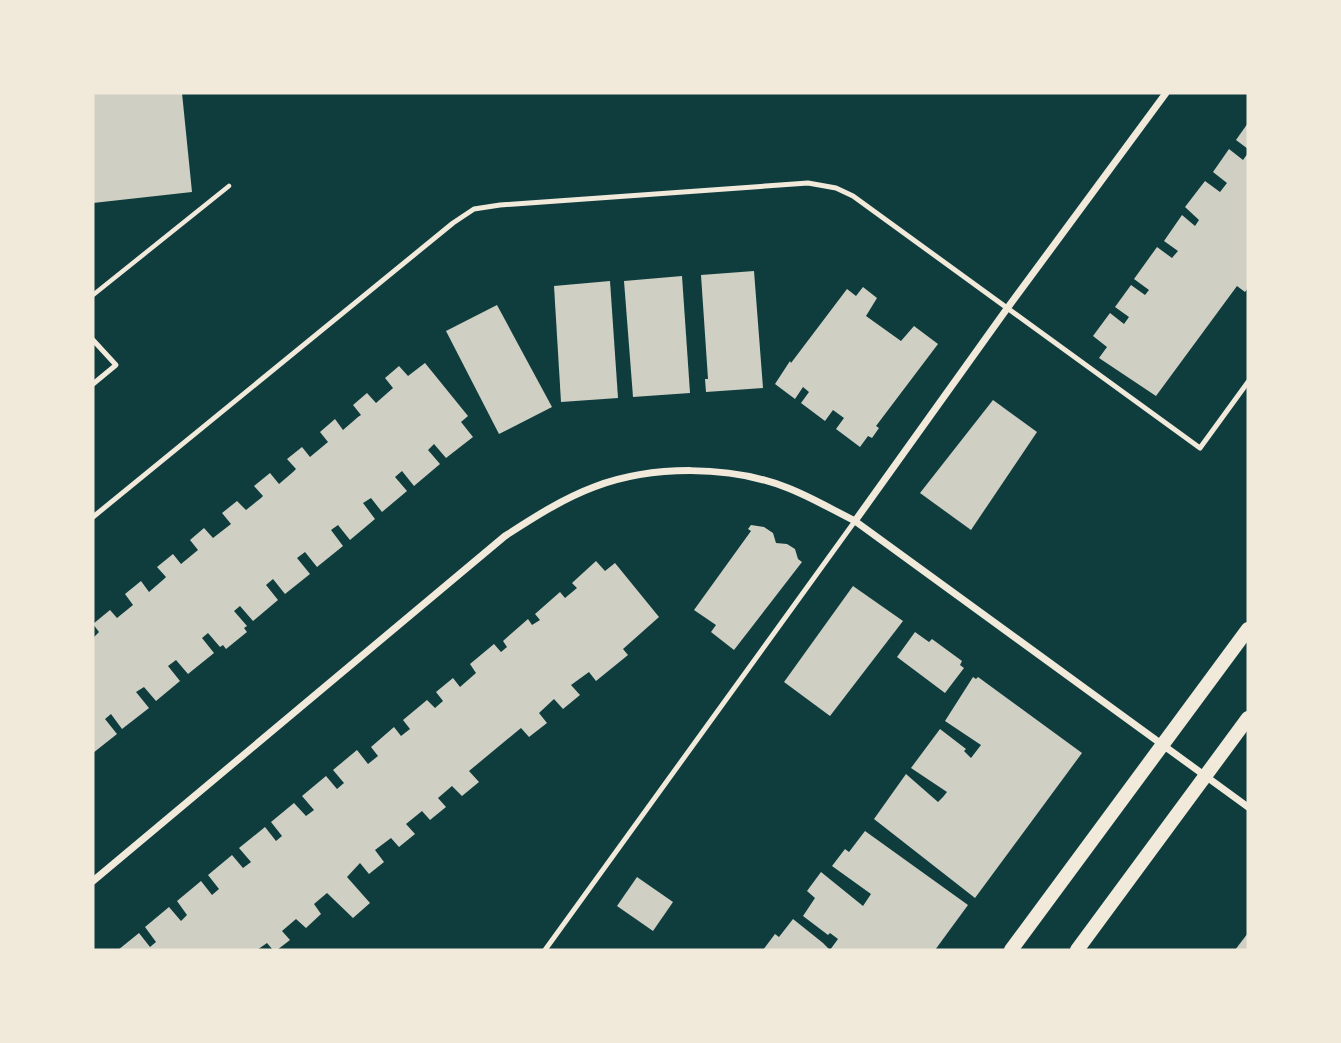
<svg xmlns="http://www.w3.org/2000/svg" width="1341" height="1043" viewBox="0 0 1341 1043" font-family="Ubuntu,sans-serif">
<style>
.building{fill:#cfcfc3}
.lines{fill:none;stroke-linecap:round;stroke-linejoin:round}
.path{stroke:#f1e9da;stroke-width:4.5}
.service{stroke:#f1e9da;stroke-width:5}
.minor{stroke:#f1e9da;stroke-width:7}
.secondary{stroke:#f1e9da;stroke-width:14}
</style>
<rect width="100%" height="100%" fill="#0f3d3e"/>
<g class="building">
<polygon points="182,93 192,192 93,203 93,94"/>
<polygon points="1248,123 1248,149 1236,140"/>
<polygon points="1229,149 1243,160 1248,153 1248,288 1245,292 1237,286 1156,396 1099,358 1107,347 1093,336 1110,313 1124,324 1129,317 1115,307 1131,285 1145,295 1149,290 1134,279 1157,247 1172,258 1178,251 1164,241 1182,215 1195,226 1199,220 1185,207 1205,181 1220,192 1227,183 1213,172"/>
<polygon points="754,271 763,388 706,392 705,379 708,379 701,275"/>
<polygon points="682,276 690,393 633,397 624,281"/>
<polygon points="610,281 618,398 561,402 554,286"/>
<polygon points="863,287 877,298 866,316 901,341 914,326 938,344 876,426 879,428 872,438 868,436 860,447 836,429 844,418 833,410 825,421 801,403 809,392 803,387 795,399 775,384 790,361 791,363 847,289 856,296"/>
<polygon points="497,305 552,407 499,434 446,331"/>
<polygon points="425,363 468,416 461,422 473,437 446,458 434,444 428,450 440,464 414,486 402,471 395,477 407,491 382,512 371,498 363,503 375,519 350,540 338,525 331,530 343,546 317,567 305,552 297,558 310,574 285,594 273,579 266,585 278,600 253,621 240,606 234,611 247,626 244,628 247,632 226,649 223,645 220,647 208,633 202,638 214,653 188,674 176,660 168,666 180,681 156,701 144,687 136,692 149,708 122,729 111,714 105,719 117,734 93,753 93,638 99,632 93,624 110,610 117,618 133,605 125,594 141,581 149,592 164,579 166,577 157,567 173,554 181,564 198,550 190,540 204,528 213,538 231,524 222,513 237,501 246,510 261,498 263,496 254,486 270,473 279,484 293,472 296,469 287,459 302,447 310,457 328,442 320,432 335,419 343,430 358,417 361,415 353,405 367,393 376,403 393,388 385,378 399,366 408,376"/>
<polygon points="993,400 1037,432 971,530 920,493"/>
<polygon points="751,525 764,527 773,533 776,543 787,544 795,549 798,559 802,562 734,650 711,632 716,625 694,610 751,531 748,529"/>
<polygon points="596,561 605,571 615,563 659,617 623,649 628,655 596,681 589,672 571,685 580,695 563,709 554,699 539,713 547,723 529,737 521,728 469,771 479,782 462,796 452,786 438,798 446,807 430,820 422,811 406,824 415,834 399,847 391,838 375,850 384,862 369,874 360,863 347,877 370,903 353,918 327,893 314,904 321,914 306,928 296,919 282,931 290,940 277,950 273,950 267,943 257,950 118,950 139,933 150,947 156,942 145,927 169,907 181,921 187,915 177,901 201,881 212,895 219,889 208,875 232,855 243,868 251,862 239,848 265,827 276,841 282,836 271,822 294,803 306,816 314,810 302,796 326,776 337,789 344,783 333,770 357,750 368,764 378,756 371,747 394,727 401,736 410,729 403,720 427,700 435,708 443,701 436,692 453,678 460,687 476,673 470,664 494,644 501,652 507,647 503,641 528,619 532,625 540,620 535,614 560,592 565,598 577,588 572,583"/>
<polygon points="853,586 903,621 830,716 784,682"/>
<polygon points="915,632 929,642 932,639 962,661 960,665 964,668 945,693 897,657"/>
<polygon points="973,677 976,679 978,677 1082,753 975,898 874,819 906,774 938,802 943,797 947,792 911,768 940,729 966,749 964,751 971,758 981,745 945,721"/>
<polygon points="865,831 968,905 935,950 830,950 838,939 830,933 828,935 803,916 815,898 807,891 821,872 863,906 871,894 832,866 845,849 849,852"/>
<polygon points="637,877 673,902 653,931 617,906"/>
<polygon points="793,919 823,943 830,950 763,950 775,934 779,937"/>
<polygon points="1248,933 1248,950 1235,950"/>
</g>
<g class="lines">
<polyline class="path" points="93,295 229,186"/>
<g class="service">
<polyline points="93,340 116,365 93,384"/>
<polyline points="93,517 453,223 474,209 500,205 808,183 836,188 853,196 1200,448 1248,382"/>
<polyline points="545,950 855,521"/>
</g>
<g class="minor">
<polyline points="855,521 1006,310 1166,93"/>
<path d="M93 881 505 536C533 518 562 499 594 487 652 465 730 465 788 488 811 497 833 510 855 521L1248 807"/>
</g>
<g class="secondary">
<polyline points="1011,950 1248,629"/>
<polyline points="1077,950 1248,718"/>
</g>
</g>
<rect width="1341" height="1043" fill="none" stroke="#f1e9da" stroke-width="189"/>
</svg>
